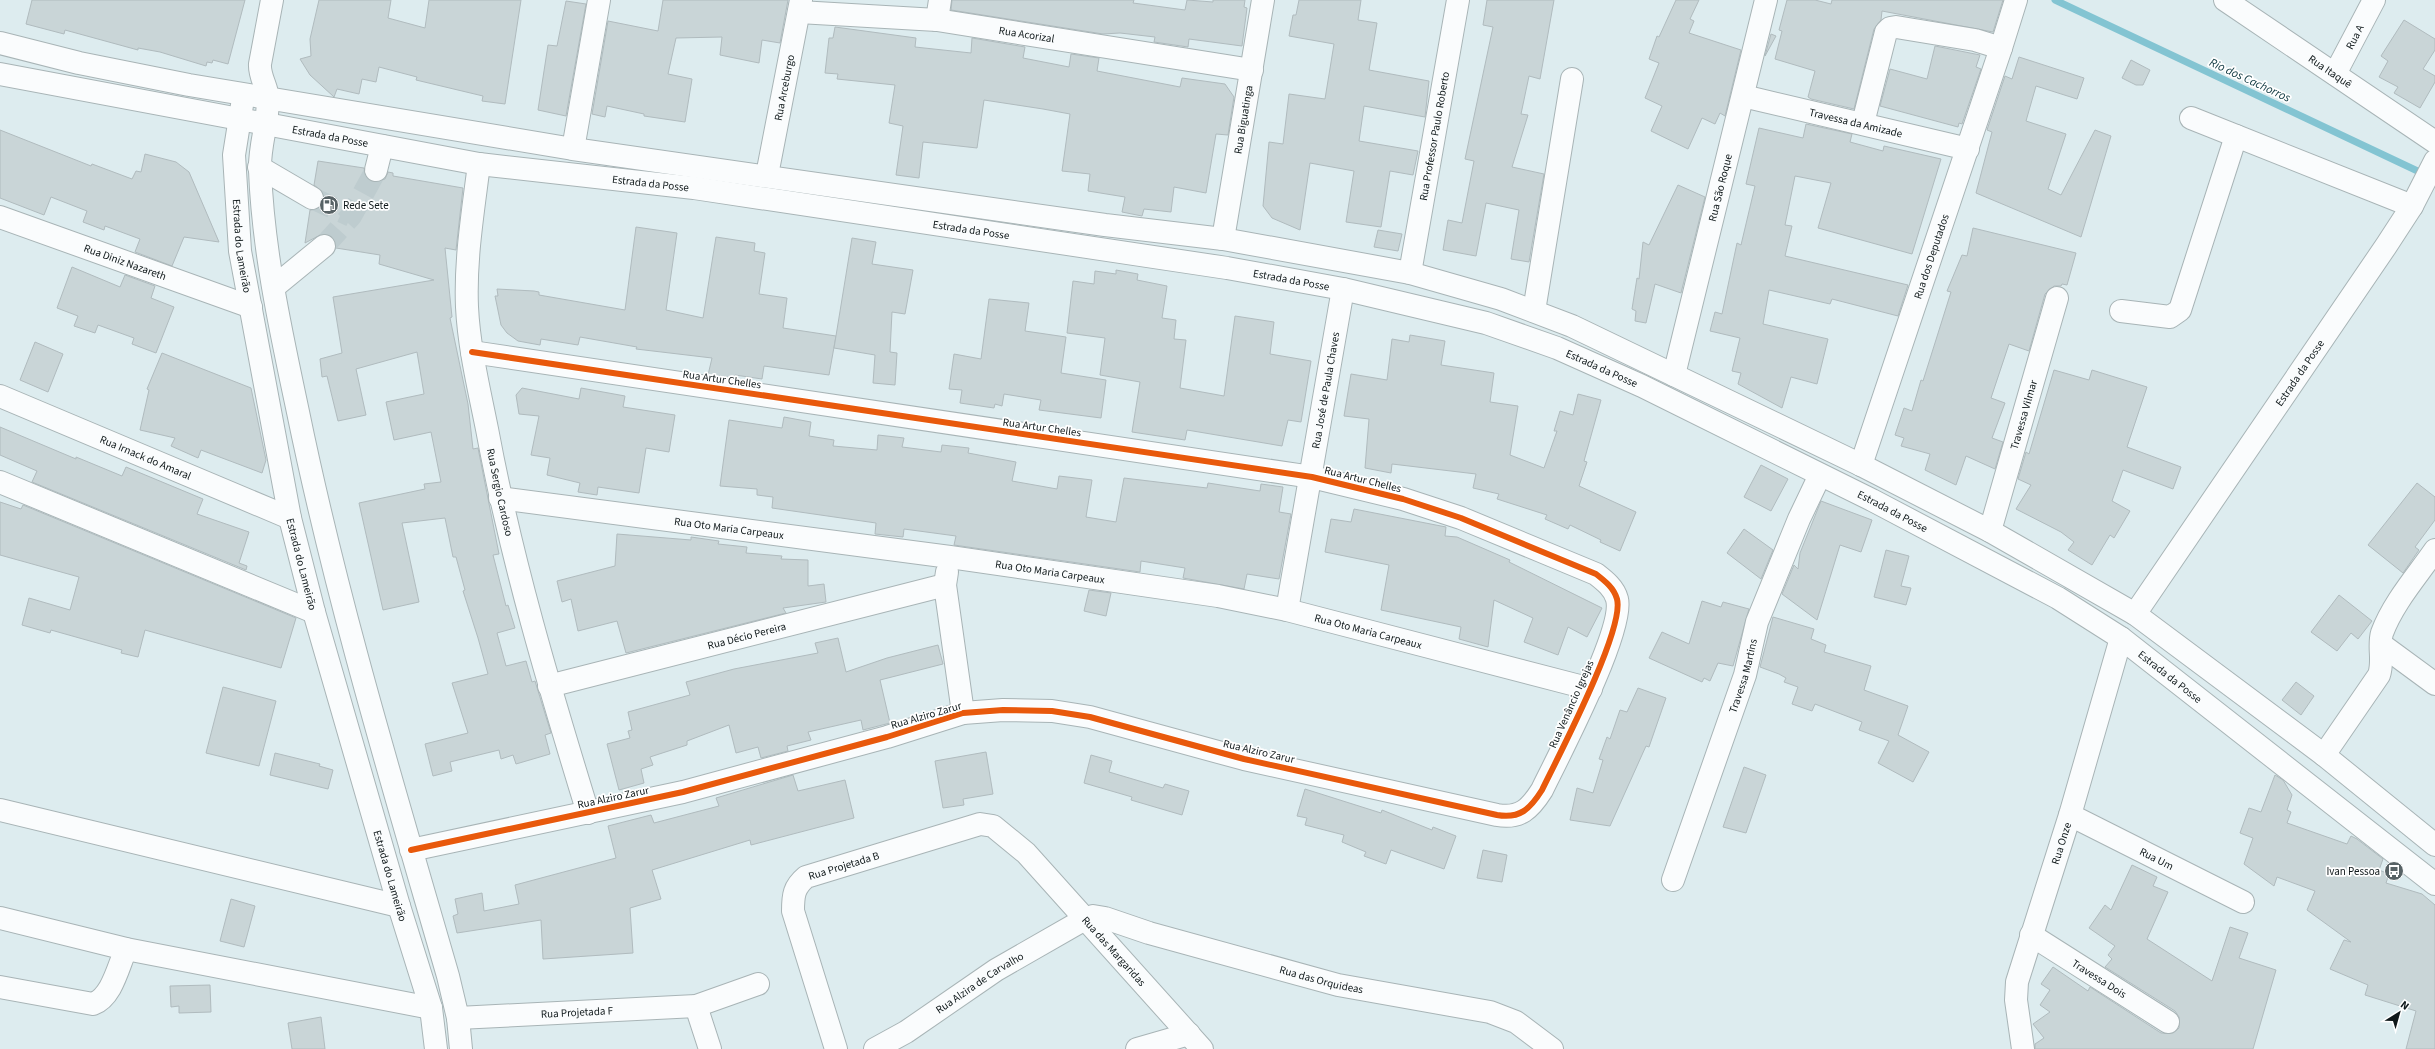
<svg xmlns="http://www.w3.org/2000/svg" width="2435" height="1049" viewBox="0 0 2435 1049" font-family="'Source Sans 3',sans-serif">
<style>
.lines{fill:none;stroke-linecap:round;stroke-linejoin:round}
.stream{stroke:#83c4d2;stroke-width:7}
.building{fill:#c9d5d7;stroke:#b0bbbe}
.minor-tunnel{stroke:#becccf;stroke-width:22;stroke-dasharray:22 11;stroke-linecap:butt}
.minor-casing{stroke:#a8b4b6;stroke-width:24}
.major-casing{stroke:#a8b4b6;stroke-width:24}
.minor{stroke:#fafcfd;stroke-width:22}
.major{stroke:#fafcfd;stroke-width:22}
.cycleway-casing{stroke:#fff;stroke-width:8}
.cycleway{stroke:#e8590c;stroke-width:6}
.labels{text-anchor:middle;stroke-width:3.5;stroke-linejoin:round;paint-order:stroke}
.street-label{font-size:11px;fill:#0f181a;stroke:#fff}
.poi-label{font-size:11px;fill:#0f181a;stroke:#fff;text-anchor:start}
.water-label{font-size:12px;font-style:italic;fill:#0d373f;stroke:#fff}
</style>
<rect width="100%" height="100%" fill="#ddecef"/>
<g class="lines">
<polyline class="stream" points="2055,0 2426,175"/>
</g>
<g class="building">
<polygon points="32,0 245,0 228,64 213,60 212,63 207,62 206,66 160,52 138,48 138,50 65,30 64,34 26,24"/>
<polygon points="319,0 391,0 388,18 425,28 429,0 521,0 505,104 482,101 483,96 416,80 417,77 379,67 376,82 362,79 359,94 337,89 334,97 310,75 300,59 311,56 310,39"/>
<polygon points="663,0 788,0 780,43 762,40 759,63 720,55 722,37 676,38 668,74 692,79 685,122 644,116 644,114 607,106 605,117 592,114 608,21 658,31"/>
<polygon points="952,0 1134,0 1133,3 1185,10 1187,0 1213,2 1213,0 1245,0 1244,7 1247,8 1242,46 1189,39 1188,47 1154,42 1155,37 1120,33 1103,34 951,10"/>
<polygon points="1299,0 1361,0 1358,20 1377,23 1369,70 1429,81 1425,117 1364,106 1359,141 1418,151 1413,175 1390,171 1381,227 1346,222 1354,171 1310,163 1300,230 1272,218 1263,206 1269,142 1283,144 1289,94 1325,99 1334,44 1289,36 1293,15 1296,15"/>
<polygon points="1487,0 1554,0 1540,79 1529,76 1521,114 1528,115 1512,167 1544,174 1529,262 1511,259 1519,210 1486,203 1476,256 1443,250 1448,220 1462,223 1474,161 1465,159 1493,27 1483,25"/>
<polygon points="1676,0 1699,0 1690,19 1694,21 1689,33 1741,50 1725,116 1720,113 1715,124 1702,118 1688,149 1651,131 1662,106 1645,98 1659,63 1649,59 1657,36 1659,37"/>
<polygon points="1787,0 1815,0 1831,4 1832,0 2003,0 1993,32 1882,11 1881,20 1874,29 1854,109 1811,99 1808,97 1815,71 1775,59 1782,31 1779,30"/>
<polygon points="566,1 586,4 566,116 538,110 548,45 557,46"/>
<polygon points="2404,20 2435,39 2435,50 2423,69 2435,76 2435,82 2420,108 2394,93 2398,87 2379,77 2388,61 2381,56"/>
<polygon points="835,27 916,38 915,47 971,53 972,38 1025,47 1023,58 1069,67 1071,54 1099,58 1097,71 1180,87 1182,78 1225,84 1234,97 1228,135 1216,134 1206,193 1174,187 1171,212 1144,209 1142,216 1122,212 1125,197 1088,191 1090,174 1062,171 1070,114 1043,109 984,100 977,148 923,142 919,178 896,175 903,126 889,123 895,85 837,79 838,74 825,73 829,38 833,38"/>
<polygon points="1771,34 1776,36 1765,56"/>
<polygon points="1935,46 1980,55 1976,67 1981,69 1962,124 1959,123 1958,127 1880,106 1890,69 1927,79"/>
<polygon points="2019,57 2084,78 2077,99 2036,86 2026,121 2066,134 2048,189 2061,195 2095,130 2111,136 2081,237 1976,193 1992,132 1987,130 2005,76 2012,79"/>
<polygon points="2131,60 2150,70 2143,85 2136,85 2122,78"/>
<polygon points="1806,124 1852,134 1850,142 1883,151 1884,146 1941,159 1912,254 1818,228 1831,183 1795,176 1785,225 1792,226 1785,256 1908,285 1898,316 1832,299 1830,304 1769,290 1763,324 1828,339 1817,384 1791,377 1782,408 1738,384 1741,373 1732,371 1740,338 1710,331 1715,312 1722,314 1737,243 1741,245 1755,186 1746,184 1759,128 1803,138"/>
<polygon points="0,130 91,166 92,164 132,179 136,171 141,172 145,154 176,162 189,172 219,242 184,237 172,266 135,252 140,239 105,226 104,230 83,222 87,211 51,197 44,215 0,198"/>
<polygon points="318,161 364,168 367,179 373,182 385,179 388,172 393,173 393,176 463,188 456,250 445,248 452,317 450,318 468,404 473,449 478,448 499,554 493,555 506,606 508,605 515,628 497,633 506,666 526,661 532,682 535,681 551,733 545,735 550,754 516,764 513,755 501,759 499,750 450,762 452,771 433,776 425,744 468,733 452,683 488,674 478,638 463,591 465,590 456,557 453,557 445,518 402,523 419,602 383,610 359,503 425,489 424,484 441,482 431,432 394,440 386,402 424,394 417,352 356,369 366,415 338,421 327,376 322,377 320,359 342,353 333,297 434,280 379,264 380,255 336,248 334,238 328,234 322,234 305,243 310,210 318,209 324,198 323,192 314,185"/>
<polygon points="1678,185 1705,197 1681,293 1655,284 1646,323 1635,321 1636,311 1632,309 1637,278 1639,279 1643,242 1649,245"/>
<polygon points="636,227 677,233 666,310 703,318 716,237 755,243 754,251 765,253 759,294 787,298 783,328 836,336 829,375 764,366 762,379 735,375 735,378 708,375 712,358 636,349 637,347 580,337 578,345 541,339 540,345 518,341 507,333 501,325 495,296 498,296 497,289 534,291 539,292 539,295 625,310"/>
<polygon points="1973,228 2076,253 2067,285 2062,284 2061,286 2054,286 2045,294 2029,351 2009,344 1991,398 2005,403 1992,438 2003,442 1995,469 1966,456 1956,485 1925,470 1930,454 1901,446 1904,438 1895,435 1904,408 1912,411 1921,380 1923,381 1951,292 1947,291 1962,255 1967,256"/>
<polygon points="1378,230 1402,234 1398,251 1374,247"/>
<polygon points="852,238 876,242 872,264 913,270 905,314 892,312 890,352 897,353 895,385 873,383 875,355 834,348"/>
<polygon points="72,267 120,287 125,275 155,286 151,298 174,307 156,353 132,344 134,338 98,325 95,333 74,326 78,316 57,308"/>
<polygon points="1116,270 1138,274 1137,280 1167,286 1162,318 1176,320 1174,339 1186,340 1180,388 1224,396 1235,316 1274,322 1270,354 1311,361 1301,422 1288,420 1282,446 1187,430 1185,440 1132,432 1140,382 1100,375 1105,338 1067,333 1073,281 1094,284 1095,271 1116,274"/>
<polygon points="989,299 1029,303 1025,331 1066,337 1061,373 1106,380 1101,418 1039,410 1041,400 1004,394 1002,406 995,404 994,408 960,403 962,390 949,389 954,354 981,359"/>
<polygon points="1410,335 1445,341 1441,365 1494,373 1490,402 1518,406 1510,455 1544,468 1557,431 1554,431 1560,411 1573,415 1578,394 1601,400 1584,461 1587,462 1579,486 1636,512 1620,551 1600,542 1601,540 1570,525 1568,529 1545,519 1547,515 1497,499 1499,494 1473,488 1476,474 1392,464 1391,473 1365,468 1369,419 1344,416 1351,374 1387,380 1392,339 1409,342"/>
<polygon points="35,342 63,354 48,392 20,380"/>
<polygon points="162,353 251,388 266,460 262,473 201,450 198,458 171,446 175,438 140,430 149,390 147,389"/>
<polygon points="2054,370 2089,380 2092,370 2147,387 2127,447 2181,467 2173,489 2123,470 2112,501 2130,511 2114,538 2110,535 2092,565 2068,550 2074,542 2061,532 2016,509 2031,485 2018,479 2026,452 2029,454"/>
<polygon points="522,388 579,399 581,388 625,396 623,407 675,415 669,452 646,448 639,493 598,487 597,495 578,492 580,483 547,475 550,458 531,455 539,416 519,414 516,395"/>
<polygon points="784,417 811,422 809,436 834,440 833,446 877,450 878,435 904,438 902,447 941,452 942,445 969,448 968,453 1016,462 1012,481 1057,489 1059,476 1092,480 1086,517 1116,522 1124,478 1207,488 1208,483 1260,491 1261,484 1283,487 1279,512 1291,514 1279,579 1247,574 1244,589 1183,578 1185,568 1141,561 1140,572 954,545 956,536 904,529 903,537 875,534 876,523 772,508 773,497 757,495 757,489 720,486 729,420 782,428"/>
<polygon points="0,427 76,459 76,457 122,476 126,467 203,499 197,514 249,532 239,563 247,566 246,570 32,482 37,471 0,455"/>
<polygon points="1761,465 1788,479 1771,511 1744,497"/>
<polygon points="2417,483 2435,497 2435,520 2415,547 2419,550 2403,573 2368,545"/>
<polygon points="1821,501 1872,520 1861,552 1840,545 1817,620 1782,594 1794,565 1798,569 1800,553"/>
<polygon points="0,502 21,509 23,505 296,618 281,668 145,630 138,657 121,653 122,650 51,630 50,633 22,625 29,598 70,610 79,577 0,555"/>
<polygon points="1354,509 1446,527 1445,536 1457,537 1510,560 1509,562 1602,608 1587,637 1568,627 1558,655 1524,642 1533,618 1494,600 1488,647 1459,639 1461,627 1381,610 1389,565 1325,552 1331,519 1351,522"/>
<polygon points="1744,529 1773,550 1761,579 1727,553"/>
<polygon points="617,534 691,540 691,537 719,541 718,544 747,547 746,553 782,556 781,559 808,560 808,586 824,584 826,602 783,608 786,613 626,653 617,621 578,631 571,599 562,602 557,581 615,566"/>
<polygon points="1886,550 1909,556 1901,586 1911,588 1906,605 1874,597"/>
<polygon points="1089,590 1111,593 1106,616 1084,611"/>
<polygon points="2339,595 2372,621 2358,639 2351,633 2337,651 2311,632"/>
<polygon points="1702,601 1721,607 1723,602 1749,609 1733,666 1718,663 1710,681 1704,678 1702,682 1649,658 1662,632 1689,644"/>
<polygon points="1773,617 1814,629 1811,639 1826,645 1824,652 1871,666 1864,690 1908,706 1898,735 1929,752 1913,782 1878,763 1889,741 1859,730 1862,722 1815,704 1812,711 1792,704 1798,687 1784,682 1786,678 1779,674 1760,667"/>
<polygon points="838,638 846,672 887,658 938,645 943,664 880,680 890,723 863,730 861,720 808,732 811,740 787,746 788,751 761,758 758,747 736,753 729,725 687,741 687,745 650,757 653,765 641,769 644,783 619,790 607,744 630,738 628,731 632,730 628,712 690,695 686,682 734,669 818,653 815,643"/>
<polygon points="2296,682 2314,696 2301,715 2282,700"/>
<polygon points="223,687 276,701 259,766 206,753"/>
<polygon points="1638,688 1666,698 1649,747 1646,746 1610,826 1570,820 1577,788 1593,793 1603,760 1599,759 1607,737 1610,739 1620,710 1627,712"/>
<polygon points="986,752 993,794 963,799 964,805 943,808 935,761"/>
<polygon points="275,753 320,764 319,766 333,770 328,789 270,775"/>
<polygon points="1091,755 1112,761 1109,772 1163,788 1165,784 1189,791 1182,815 1131,800 1132,797 1084,783"/>
<polygon points="1744,767 1766,775 1746,833 1723,827"/>
<polygon points="793,775 798,791 845,780 854,818 751,845 750,840 652,870 661,899 630,908 633,953 543,959 541,920 457,933 453,916 458,914 455,899 482,893 484,911 519,904 515,885 616,858 608,826 651,815 654,823 719,806 716,798"/>
<polygon points="2275,775 2283,780 2292,795 2287,810 2291,812 2287,823 2347,844 2351,836 2357,839 2383,859 2379,870 2389,874 2386,883 2422,894 2435,905 2435,1049 2406,1049 2416,1011 2365,995 2368,985 2330,969 2344,940 2351,942 2307,910 2315,891 2277,877 2274,886 2244,864 2253,838 2240,833 2249,808 2261,812"/>
<polygon points="1305,789 1381,813 1382,810 1432,830 1433,827 1456,836 1444,869 1391,850 1386,864 1364,856 1366,852 1342,842 1344,835 1305,825 1307,818 1297,816"/>
<polygon points="1483,850 1507,855 1502,882 1477,878"/>
<polygon points="2132,865 2157,877 2153,886 2168,892 2147,939 2212,981 2230,927 2248,933 2239,958 2276,970 2253,1049 2035,1049 2035,1044 2044,1038 2033,1024 2050,1012 2040,1005 2050,990 2041,984 2053,967 2088,991 2090,987 2161,1033 2173,1033 2179,1028 2179,1017 2175,1011 2105,967 2112,959 2108,955 2115,946 2089,928 2105,905 2111,910"/>
<polygon points="231,899 255,906 244,947 220,941"/>
<polygon points="210,985 211,1012 179,1013 179,1006 171,1007 170,986"/>
<polygon points="321,1017 325,1049 292,1049 288,1023"/>
</g>
<g class="lines">
<g class="minor-tunnel">
<polyline points="312,198 351,216"/>
<polyline points="324,246 351,216 376,170"/>
</g>
<defs>
<g id="minor">
<path id="s1" d="M2225 0 2435 142"/>
<path id="s2" d="M799 12 937 20 1252 70"/>
<polyline points="937,20 940,0"/>
<polyline points="2001,48 2016,0"/>
<path id="s3" d="M2335 74 2374 0"/>
<path id="s4" d="M1743 96 1968 149"/>
<polyline points="2191,118 2412,206"/>
<polyline points="573,149 599,0"/>
<path id="s5" d="M479 164C473 212 465 259 467 307 469 348 479 389 487 429 511 559 549 686 588 813"/>
<polyline points="259,167 312,198"/>
<polyline points="376,170 382,146"/>
<path id="s6" d="M767 175 801 0"/>
<path id="s7" d="M0 217 251 307"/>
<path id="s8" d="M1223 239 1263 0"/>
<path id="s9" d="M1410 273 1458 0"/>
<polyline points="274,287 324,246"/>
<polyline points="1534,311 1572,79"/>
<polyline points="2121,311 2170,317 2180,310 2236,136"/>
<path id="s10" d="M1674 375 1766 0"/>
<path id="s11" d="M0 396 290 518"/>
<path id="s12" d="M1861 465 2001 48 1975 40 1896 27 1890 28 1886 32 1863 123"/>
<polyline points="0,482 314,612"/>
<path id="s13" d="M500 498 950 557 1218 596 1287 610 1591 689"/>
<path id="s14" d="M1990 531 2057 298"/>
<polyline points="947,572 945,585 963,713"/>
<path id="s15" d="M1287 610 1343 289"/>
<path id="s16" d="M2135 614 2386 246 2412 206 2435 161"/>
<polyline points="2382,645 2435,684"/>
<path id="s17" d="M549 686 945 585"/>
<path d="M2324 755 2379 675C2384 661 2378 646 2382 633 2393 603 2417 576 2435 550"/>
<polyline points="0,810 399,906"/>
<path id="s18" d="M2070 815 2243 902"/>
<path d="M411 850 683 792 887 737 963 713 1003 710 1052 711 1090 717 1244 759 1497 815C1520 819 1530 809 1542 790 1558 757 1625 629 1617 599 1614 588 1605 581 1596 574L1461 518 1403 499 1312 477 472 352"/>
<path id="s19" d="M1673 880 1745 675 1757 622 1799 519 1820 475"/>
<polyline points="0,918 126,949 431,1008"/>
<path id="s20" d="M2031 935 2168 1022"/>
<path d="M0 987 93 1004C112 997 118 967 126 949"/>
<polyline points="696,1006 710,1049"/>
<path id="s21" d="M458 1018 696 1006 758 984"/>
<path id="s22" d="M836 1049 793 911C793 895 794 887 806 877L980 824 993 826 1026 853 1202 1049"/>
<path id="s23" d="M875 1049 906 1032 996 970 1085 919 1093 916 1105 918 1149 933 1338 985 1490 1012 1516 1022 1552 1049"/>
<polyline points="1137,1049 1189,1034"/>
<path id="s24" d="M2023 1049 2016 1000 2017 982 2070 815 2121 638"/>
</g>
<g id="major">
<path d="M272 0 260 64C259 77 268 87 268 100 268 123 259 147 260 170 263 251 281 332 298 412 337 602 394 789 448 976L458 1018 461 1049"/>
<polyline points="0,43 79,63 189,85 573,149 1105,225 1223,239 1410,273 1501,299 1572,326 1861,465 1990,531 2135,614 2324,755 2435,845"/>
<path id="s25" d="M0 74 479 164 694 188 1227 268 1343 289 1486 323 1557 348 1642 386 1872 500 2058 598 2121 638 2435 884"/>
<path id="s26" d="M242 105 234 155 240 251 290 518 314 612 399 906 431 1008 436 1049"/>
</g>
</defs>
<use href="#minor" class="minor-casing"/>
<use href="#major" class="major-casing"/>
<use href="#minor" class="minor"/>
<use href="#major" class="major"/>
<defs>
<path id="cycleway" d="M411 850 683 792 887 737 963 713 1003 710 1052 711 1090 717 1244 759 1497 815C1520 819 1530 809 1542 790 1558 757 1625 629 1617 599 1614 588 1605 581 1596 574L1461 518 1403 499 1312 477 472 352"/>
</defs>
<use href="#cycleway" class="cycleway-casing"/>
<use href="#cycleway" class="cycleway"/>
</g>
<defs>
<symbol id="fuel-disc" viewBox="-11 -11 22 22"><circle r="9.5" fill="#576265" stroke="#fff"/><path d="M-5.5-6h7V0h2V4h1.3V-2.5L3-4.5l.8-.8L6-3V5H2.5V1h-1V6h-7ZM-4.2-4.7v3.2H.2V-4.7Z" fill="#fff"/></symbol>
<symbol id="bus-disc" viewBox="-11 -11 22 22"><circle r="9.5" fill="#576265" stroke="#fff"/><path d="M-5-6H5V4H4V6H2V4H-2V6H-4V4H-5ZM-3.5-4V0h7V-4ZM-3.5 1.2v1.5H-2V1.2ZM2 1.2v1.5H3.5V1.2Z" fill="#fff"/></symbol>
</defs>
<g fill-rule="evenodd">
<use href="#fuel-disc" x="318" y="194" width="22" height="22"/>
<use href="#bus-disc" x="2383" y="860" width="22" height="22"/>
</g>
<g class="labels">
<g class="street-label">
<text dy="4" stroke="none"><textPath href="#s2" startOffset="229">Rua Acorizal</textPath></text>
<text dy="4" stroke="none"><textPath href="#s3" startOffset="42">Rua A</textPath></text>
<text dy="4" stroke="none"><textPath href="#s1" startOffset="127">Rua Itaquê</textPath></text>
<text dy="4" stroke="none"><textPath href="#s6" startOffset="89">Rua Arceburgo</textPath></text>
<text dy="4" stroke="none"><textPath href="#s8" startOffset="121">Rua Biguatinga</textPath></text>
<text dy="4" stroke="none"><textPath href="#s4" startOffset="116">Travessa da Amizade</textPath></text>
<text dy="4" stroke="none"><textPath href="#s9" startOffset="139">Rua Professor Paulo Roberto</textPath></text>
<text dy="4" stroke="none"><textPath href="#s25" startOffset="336">Estrada da Posse</textPath></text>
<text dy="4" stroke="none"><textPath href="#s25" startOffset="660">Estrada da Posse</textPath></text>
<text dy="4" stroke="none"><textPath href="#s10" startOffset="193">Rua São Roque</textPath></text>
<text dy="4" stroke="none"><textPath href="#s25" startOffset="984">Estrada da Posse</textPath></text>
<text dy="4" stroke="none"><textPath href="#s26" startOffset="142">Estrada do Lameirão</textPath></text>
<text dy="4" stroke="none"><textPath href="#s12" startOffset="220">Rua dos Deputados</textPath></text>
<text dy="4" stroke="none"><textPath href="#s7" startOffset="133">Rua Diniz Nazareth</textPath></text>
<text dy="4" stroke="none"><textPath href="#s25" startOffset="1308">Estrada da Posse</textPath></text>
<text dy="4" stroke="none"><textPath href="#s25" startOffset="1632">Estrada da Posse</textPath></text>
<text dy="4" stroke="none"><textPath href="#s16" startOffset="292">Estrada da Posse</textPath></text>
<text transform="translate(722 379) rotate(8)" y="4">Rua Artur Chelles</text>
<text dy="4" stroke="none"><textPath href="#s15" startOffset="223">Rua José de Paula Chaves</textPath></text>
<text dy="4" stroke="none"><textPath href="#s14" startOffset="121">Travessa Vilmar</textPath></text>
<text transform="translate(1042 427) rotate(8)" y="4">Rua Artur Chelles</text>
<text dy="4" stroke="none"><textPath href="#s11" startOffset="158">Rua Irnack do Amaral</textPath></text>
<text transform="translate(1363 479) rotate(14)" y="4">Rua Artur Chelles</text>
<text dy="4" stroke="none"><textPath href="#s5" startOffset="332">Rua Sergio Cardoso</textPath></text>
<text dy="4" stroke="none"><textPath href="#s25" startOffset="1956">Estrada da Posse</textPath></text>
<text dy="4" stroke="none"><textPath href="#s13" startOffset="231">Rua Oto Maria Carpeaux</textPath></text>
<text dy="4" stroke="none"><textPath href="#s26" startOffset="466">Estrada do Lameirão</textPath></text>
<text dy="4" stroke="none"><textPath href="#s13" startOffset="555">Rua Oto Maria Carpeaux</textPath></text>
<text dy="4" stroke="none"><textPath href="#s13" startOffset="879">Rua Oto Maria Carpeaux</textPath></text>
<text dy="4" stroke="none"><textPath href="#s17" startOffset="204">Rua Décio Pereira</textPath></text>
<text dy="4" stroke="none"><textPath href="#s19" startOffset="216">Travessa Martins</textPath></text>
<text dy="4" stroke="none"><textPath href="#s25" startOffset="2280">Estrada da Posse</textPath></text>
<text transform="translate(1571 704) rotate(-66)" y="4">Rua Venâncio Igrejas</text>
<text transform="translate(926 715) rotate(-16)" y="4">Rua Alziro Zarur</text>
<text transform="translate(1259 751) rotate(13)" y="4">Rua Alziro Zarur</text>
<text transform="translate(613 797) rotate(-12)" y="4">Rua Alziro Zarur</text>
<text dy="4" stroke="none"><textPath href="#s24" startOffset="213">Rua Onze</textPath></text>
<text dy="4" stroke="none"><textPath href="#s18" startOffset="97">Rua Um</textPath></text>
<text dy="4" stroke="none"><textPath href="#s22" startOffset="222">Rua Projetada B</textPath></text>
<text dy="4" stroke="none"><textPath href="#s26" startOffset="790">Estrada do Lameirão</textPath></text>
<text dy="4" stroke="none"><textPath href="#s22" startOffset="552">Rua das Margaridas</textPath></text>
<text dy="4" stroke="none"><textPath href="#s20" startOffset="81">Travessa Dois</textPath></text>
<text dy="4" stroke="none"><textPath href="#s23" startOffset="493">Rua das Orquideas</textPath></text>
<text dy="4" stroke="none"><textPath href="#s23" startOffset="124">Rua Alzira de Carvalho</textPath></text>
<text dy="4" stroke="none"><textPath href="#s21" startOffset="119">Rua Projetada F</textPath></text>
</g>
<g class="poi-label">
<text x="343" y="209">Rede Sete</text>
<text x="2380" y="875" text-anchor="end">Ivan Pessoa</text>
</g>
<g class="water-label">
<text transform="translate(2250 80) rotate(25)" y="4">Rio dos Cachorros</text>
</g>
</g>
<g transform="translate(2399 1013) rotate(37)" stroke="#ffffff" stroke-width="3" paint-order="stroke">
<path d="M0-3L7 15L0 10L-7 15Z" fill="#0f181a"/>
<text y="-6" font-size="11" font-weight="bold" text-anchor="middle" fill="#0f181a">N</text>
</g>
</svg>
